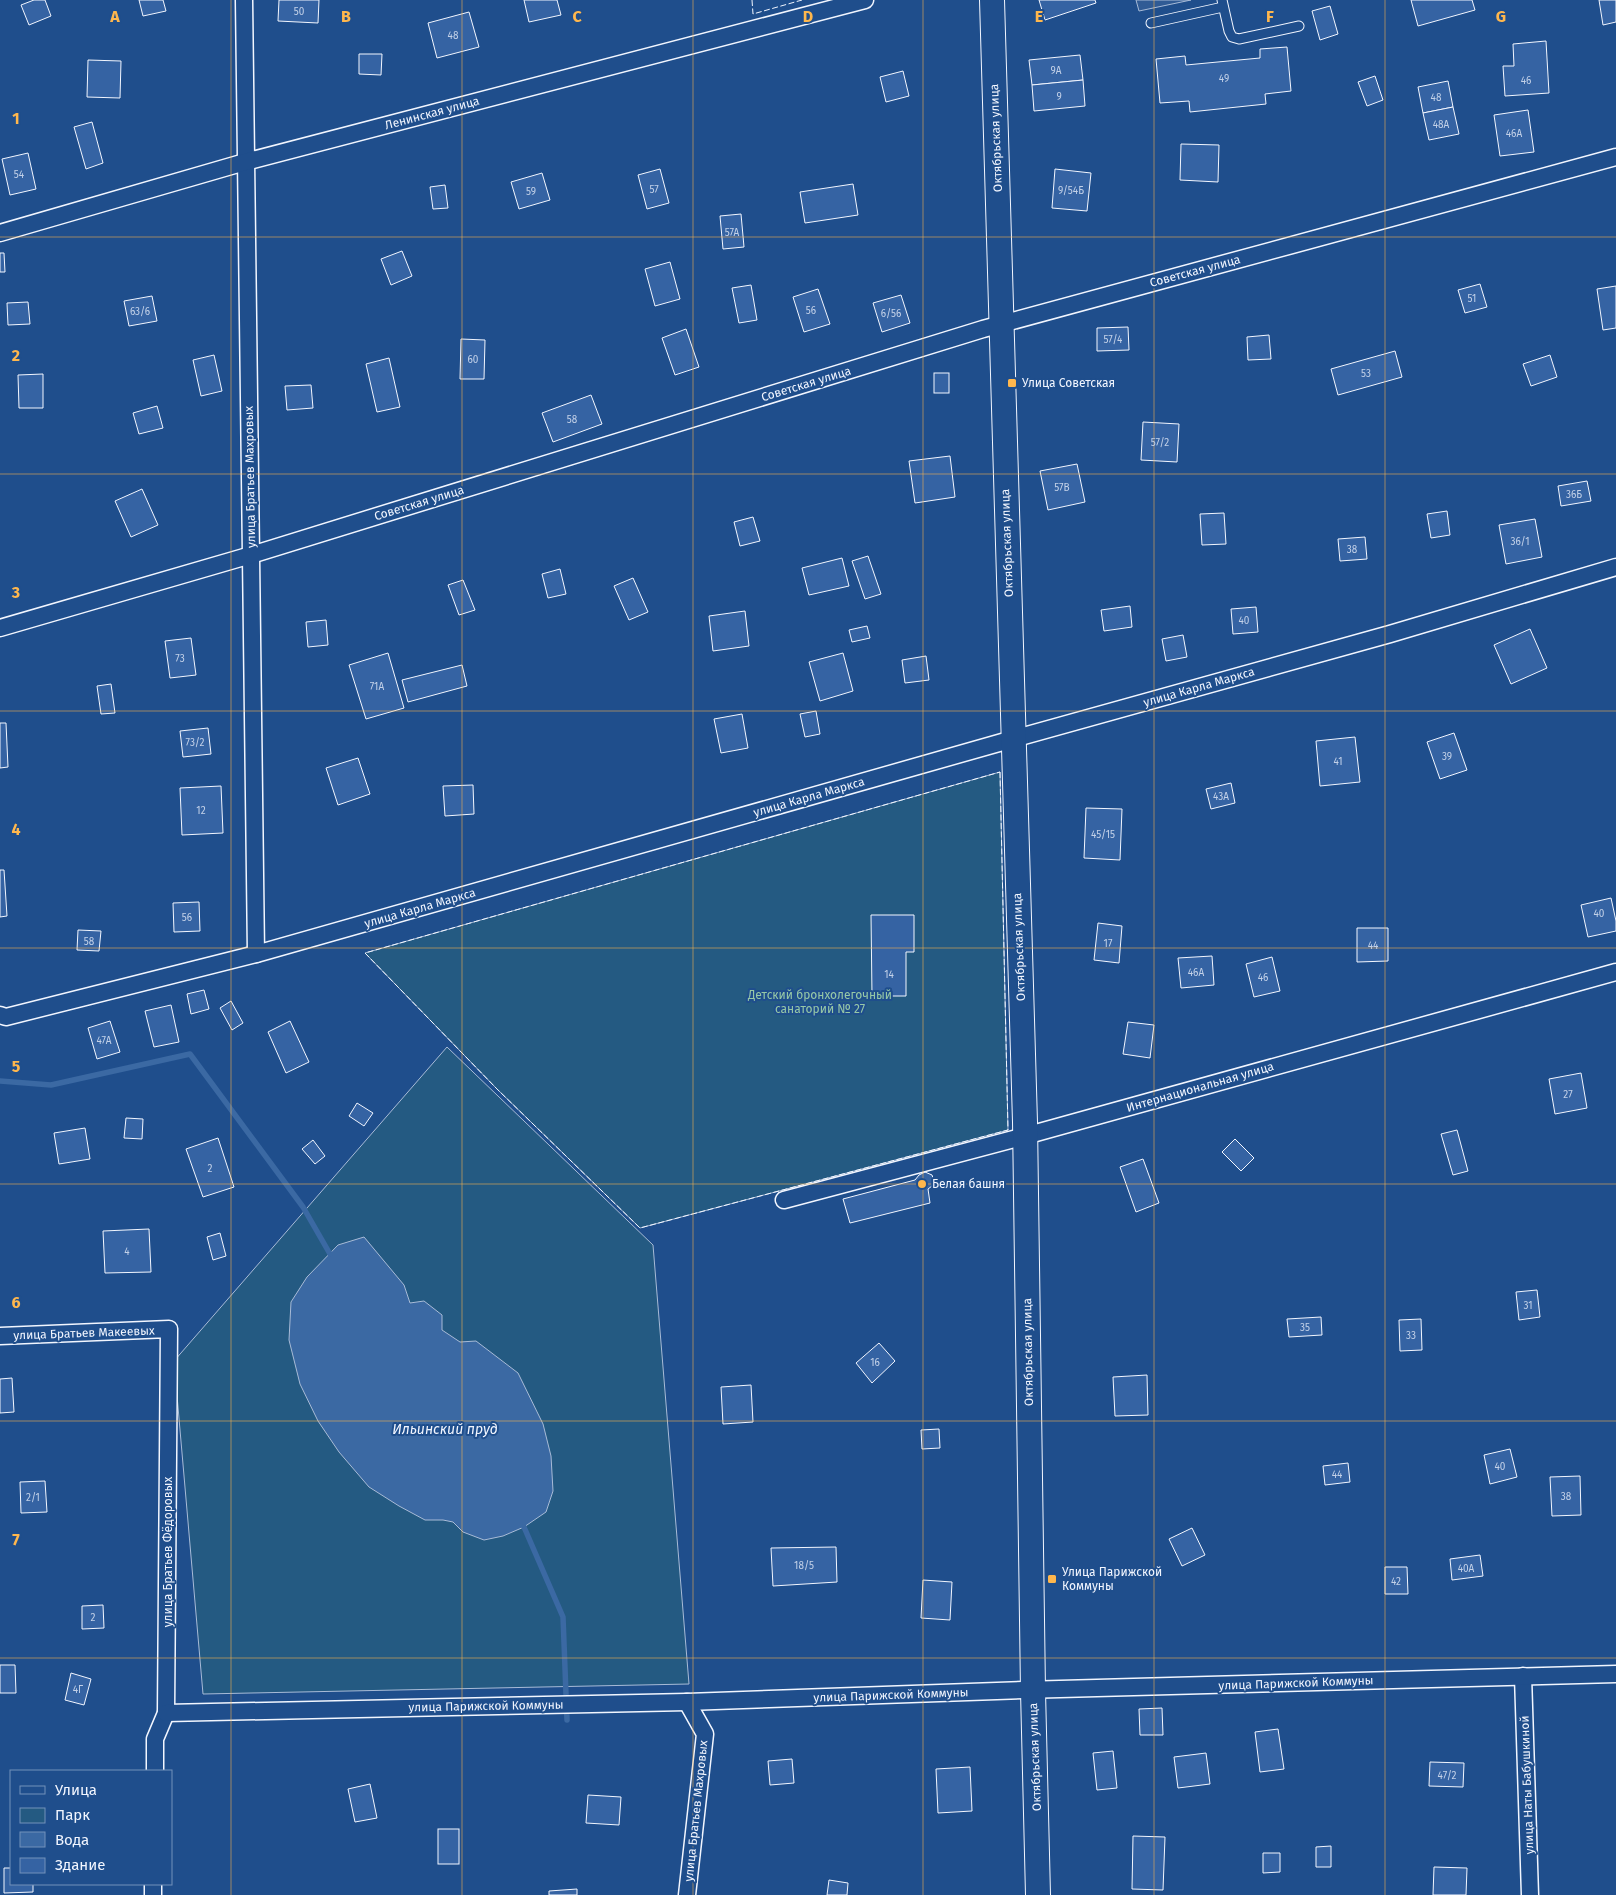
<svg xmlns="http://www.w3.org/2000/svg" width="1616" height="1895" viewBox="0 0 1616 1895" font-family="'Fira Sans',sans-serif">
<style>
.green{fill:#245a82;stroke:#a8bbd7}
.parking{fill:#305b95;stroke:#a8bbd7}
.water{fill:#3b69a3;stroke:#a8bbd7}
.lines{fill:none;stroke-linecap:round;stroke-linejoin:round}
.stream{stroke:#3b69a3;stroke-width:5.5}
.building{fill:#3563a3;stroke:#f2f6ff}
.service-casing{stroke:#f2f6ff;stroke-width:11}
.minor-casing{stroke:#f2f6ff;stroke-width:19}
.secondary-casing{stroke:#f2f6ff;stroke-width:26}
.service{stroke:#1f4e8c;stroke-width:9}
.minor{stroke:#1f4e8c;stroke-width:16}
.secondary{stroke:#1f4e8c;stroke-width:24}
.fence{stroke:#f2f6ff;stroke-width:1;stroke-dasharray:6 2.5;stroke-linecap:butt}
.grid{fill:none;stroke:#ffb74d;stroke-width:1;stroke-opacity:0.55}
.poi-dot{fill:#ffb74d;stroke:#1f4e8c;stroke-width:2}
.labels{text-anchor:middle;stroke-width:4;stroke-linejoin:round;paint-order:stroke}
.number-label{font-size:10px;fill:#c3d1e8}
.street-label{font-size:12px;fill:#f2f6ff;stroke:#1f4e8c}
.poi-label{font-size:12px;fill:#f2f6ff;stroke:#1f4e8c;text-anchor:start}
.park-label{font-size:12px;fill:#97c8a6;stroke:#1f4e8c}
.water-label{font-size:14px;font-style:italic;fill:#f2f6ff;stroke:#1f4e8c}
.grid-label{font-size:16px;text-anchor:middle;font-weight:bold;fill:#ffb74d;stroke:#1f4e8c;stroke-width:4;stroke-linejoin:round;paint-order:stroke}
</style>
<rect width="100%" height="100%" fill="#1f4e8c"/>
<g class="green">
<polygon points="1000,772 1008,1130 640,1228 497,1089 365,953"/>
<polygon points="447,1047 653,1245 689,1684 203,1694 174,1361"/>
</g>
<polygon class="parking" points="1136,0 1191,0 1139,11"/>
<polygon class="water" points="364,1237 404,1285 410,1303 424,1301 442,1315 442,1330 460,1342 476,1341 518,1373 543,1424 551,1456 553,1491 546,1512 524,1527 503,1536 484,1540 463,1532 453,1522 443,1520 425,1520 399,1506 369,1487 339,1452 318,1421 300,1384 289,1340 291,1302 307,1277 338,1245"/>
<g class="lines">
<g class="stream">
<polyline points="0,1081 51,1085 190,1054 303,1207 330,1254"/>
<polyline points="524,1527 563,1617 567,1720"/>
</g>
</g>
<g class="building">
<polygon points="34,0 45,0 51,16 29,25 21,5"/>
<polygon points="139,0 163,0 166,11 143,16"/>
<polygon points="279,0 319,0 318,23 278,21"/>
<polygon points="524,0 557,0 561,15 529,22"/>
<polygon points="1039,0 1095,0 1096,3 1045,20"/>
<polygon points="1411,0 1472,0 1475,10 1418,26"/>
<polygon points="1599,0 1616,0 1616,22 1603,25"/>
<polygon points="1330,6 1338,34 1320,40 1312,11"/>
<polygon points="469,12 479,47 437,58 428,23"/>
<polygon points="1546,41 1549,93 1505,96 1503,66 1514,66 1513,44"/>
<polygon points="1287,47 1291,91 1265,94 1266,104 1190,112 1189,101 1160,103 1156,59 1185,56 1186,65 1260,58 1260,49"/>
<polygon points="359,54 382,54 381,75 359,74"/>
<polygon points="1080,55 1083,80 1032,85 1029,60"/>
<polygon points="88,60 121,61 120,98 87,97"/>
<polygon points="903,71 909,96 886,102 880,77"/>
<polygon points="1375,76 1383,100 1367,106 1358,82"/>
<polygon points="1083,80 1085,106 1034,111 1032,85"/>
<polygon points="1448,81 1453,107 1423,113 1418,87"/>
<polygon points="1453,107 1459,134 1429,140 1423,113"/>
<polygon points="1528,110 1534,152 1500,156 1494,115"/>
<polygon points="92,122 103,163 86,169 74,127"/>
<polygon points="1181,144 1219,145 1218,182 1180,180"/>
<polygon points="28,153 36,189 10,195 2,159"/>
<polygon points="660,169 669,203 647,209 638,175"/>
<polygon points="1055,169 1091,173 1087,211 1052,208"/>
<polygon points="542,173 550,200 519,209 511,182"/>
<polygon points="853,184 858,215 805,223 800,192"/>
<polygon points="445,185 448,208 433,209 430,187"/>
<polygon points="741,214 744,247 723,249 720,216"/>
<polygon points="402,251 412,276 391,285 381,259"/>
<polygon points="0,253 4,253 5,272 0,272"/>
<polygon points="670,262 680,299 655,306 645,269"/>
<polygon points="1480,284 1487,307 1465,313 1458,290"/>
<polygon points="751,285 757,320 739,323 732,288"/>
<polygon points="1616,286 1616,328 1603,330 1597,289"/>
<polygon points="818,289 830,324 804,332 793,297"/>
<polygon points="901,295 910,323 882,332 873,303"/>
<polygon points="152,296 157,321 129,326 124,301"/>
<polygon points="28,302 30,324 8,325 7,303"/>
<polygon points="1128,327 1129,350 1097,351 1097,328"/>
<polygon points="686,329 699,367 675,375 662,338"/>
<polygon points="1269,335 1271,359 1248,360 1247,337"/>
<polygon points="461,339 485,340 484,379 460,379"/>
<polygon points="1395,351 1402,377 1338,395 1331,369"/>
<polygon points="214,355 222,391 201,396 193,360"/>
<polygon points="1550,355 1557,377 1531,386 1523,364"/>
<polygon points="389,358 400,407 377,412 366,364"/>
<rect x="934" y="373" width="15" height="20"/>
<polygon points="43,374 43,408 19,408 18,375"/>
<polygon points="311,385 313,408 287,410 285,386"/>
<polygon points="591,395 602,424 553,442 542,413"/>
<polygon points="157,406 163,428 139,434 133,413"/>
<polygon points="1143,422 1179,424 1177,462 1141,460"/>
<polygon points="950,456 955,497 915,503 909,461"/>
<polygon points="1077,464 1085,502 1048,510 1040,471"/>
<polygon points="1587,481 1591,501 1561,506 1558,486"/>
<polygon points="142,489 158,525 131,537 115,501"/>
<polygon points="1447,511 1450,535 1431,538 1427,514"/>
<polygon points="1224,513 1226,544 1202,545 1200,514"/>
<polygon points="753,517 760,541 740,546 734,522"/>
<polygon points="1535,519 1542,557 1506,564 1499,525"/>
<polygon points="1365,537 1367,559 1340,561 1338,539"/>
<polygon points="868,556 881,594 865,599 852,561"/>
<polygon points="842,558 849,586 809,595 802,568"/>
<polygon points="560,569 566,594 548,598 542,574"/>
<polygon points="633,578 648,612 629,620 614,586"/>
<polygon points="463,580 475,610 459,615 448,585"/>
<polygon points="1130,606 1132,627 1104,631 1101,610"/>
<polygon points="1256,607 1258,632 1233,634 1231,609"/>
<polygon points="745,611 749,646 713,651 709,616"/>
<polygon points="326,620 328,645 308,647 306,622"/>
<polygon points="867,626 870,638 852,642 849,630"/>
<polygon points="1530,629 1547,668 1511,684 1494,645"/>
<polygon points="1183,635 1187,657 1166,661 1162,639"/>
<polygon points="191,638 196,675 170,678 165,641"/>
<polygon points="388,653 404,708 366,719 349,665"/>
<polygon points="843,653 853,691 820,701 809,662"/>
<polygon points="926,656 929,680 905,683 902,660"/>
<polygon points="462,665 467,686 408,702 402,680"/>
<polygon points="111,684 115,713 101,714 97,686"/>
<polygon points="816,711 820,734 805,737 800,714"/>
<polygon points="742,714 748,748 721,753 714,719"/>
<polygon points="0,723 6,723 8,767 0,768"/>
<polygon points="208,728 211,754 183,757 180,731"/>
<polygon points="1454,733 1467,770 1440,779 1427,742"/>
<polygon points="1355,737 1360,782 1320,786 1316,741"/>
<polygon points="358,758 370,794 338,805 326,768"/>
<polygon points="1231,783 1235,803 1211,809 1206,789"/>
<polygon points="473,785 474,814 445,816 443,786"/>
<polygon points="221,786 223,833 182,835 180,788"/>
<polygon points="1086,808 1122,809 1120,860 1084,858"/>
<polygon points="0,870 4,870 7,916 0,917"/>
<polygon points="1611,898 1616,921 1616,931 1588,937 1581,905"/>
<polygon points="199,902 200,931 174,932 173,903"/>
<polygon points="871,915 914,915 914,952 906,952 906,996 872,996"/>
<polygon points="1098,923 1122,926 1119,963 1094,960"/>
<polygon points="1357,928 1388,928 1388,961 1357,962"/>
<polygon points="78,930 101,931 99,951 77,950"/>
<polygon points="1212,956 1214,985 1181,988 1178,958"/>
<polygon points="1272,957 1280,991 1254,997 1246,964"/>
<polygon points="204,990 209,1009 191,1014 187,994"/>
<polygon points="231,1001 243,1023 232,1030 220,1008"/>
<polygon points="171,1005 179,1042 154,1047 145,1011"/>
<polygon points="110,1021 120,1052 97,1059 88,1028"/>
<polygon points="290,1021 309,1062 286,1073 268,1032"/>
<polygon points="1128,1022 1154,1025 1150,1058 1123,1054"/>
<polygon points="1581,1073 1587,1108 1555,1114 1549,1079"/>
<polygon points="357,1103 373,1113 364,1126 349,1116"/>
<polygon points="126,1118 143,1119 142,1139 124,1138"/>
<polygon points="85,1128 90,1159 59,1164 54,1133"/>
<polygon points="1457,1130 1468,1171 1453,1175 1441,1134"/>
<polygon points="218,1138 234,1187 203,1197 186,1149"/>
<polygon points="1235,1139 1254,1158 1241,1171 1222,1152"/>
<polygon points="313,1140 325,1156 315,1164 302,1149"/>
<polygon points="1143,1159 1159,1203 1136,1212 1120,1167"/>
<polygon points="925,1172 932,1175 934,1181 932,1186 928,1189 930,1203 850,1223 843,1199 915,1180 919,1175"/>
<polygon points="149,1229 151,1272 105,1273 103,1231"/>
<polygon points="220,1233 226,1256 213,1260 207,1237"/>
<polygon points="1537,1290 1540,1317 1519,1320 1516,1292"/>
<polygon points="1321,1317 1322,1335 1289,1337 1287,1319"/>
<polygon points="1421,1319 1422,1350 1400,1351 1399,1320"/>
<polygon points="879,1343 895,1361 872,1383 856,1363"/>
<polygon points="1147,1375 1148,1415 1115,1416 1113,1377"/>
<polygon points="12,1378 14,1412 0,1413 0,1379"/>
<polygon points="751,1385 753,1422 723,1424 721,1387"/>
<polygon points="939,1429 940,1448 922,1449 921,1430"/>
<polygon points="1510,1449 1517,1477 1490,1484 1484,1455"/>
<polygon points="1348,1463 1350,1482 1325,1485 1323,1466"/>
<polygon points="1580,1476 1581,1515 1552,1516 1550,1477"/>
<polygon points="45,1481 47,1512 21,1513 20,1482"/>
<polygon points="1192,1528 1205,1555 1182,1566 1169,1539"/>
<polygon points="836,1547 837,1582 773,1586 771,1548"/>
<polygon points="1480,1555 1483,1576 1452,1580 1450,1559"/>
<polygon points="1385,1567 1407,1567 1408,1594 1385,1594"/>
<polygon points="923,1580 952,1582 950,1620 921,1618"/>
<polygon points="103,1605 104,1628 82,1629 82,1606"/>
<polygon points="0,1665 15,1665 16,1693 0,1693"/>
<polygon points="71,1673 91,1679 84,1705 65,1700"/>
<polygon points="1162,1708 1163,1735 1140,1735 1139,1709"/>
<polygon points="1278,1729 1284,1769 1260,1772 1255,1732"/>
<polygon points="1113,1751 1117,1788 1097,1790 1093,1753"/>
<polygon points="1206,1753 1210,1784 1178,1788 1174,1757"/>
<polygon points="792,1759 794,1783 770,1785 768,1761"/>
<polygon points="1430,1762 1464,1763 1463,1787 1429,1786"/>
<polygon points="970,1767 972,1811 938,1813 936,1769"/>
<polygon points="370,1784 377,1818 355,1822 348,1789"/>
<polygon points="588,1795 621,1797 619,1825 586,1823"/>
<rect x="438" y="1829" width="21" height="35"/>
<polygon points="1133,1836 1165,1837 1163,1890 1132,1889"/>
<polygon points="1331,1846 1331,1867 1316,1867 1316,1847"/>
<polygon points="1263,1853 1280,1853 1280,1872 1263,1873"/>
<polygon points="1434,1867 1467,1868 1466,1895 1433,1895"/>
<polygon points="4,1868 11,1868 11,1884 33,1884 33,1892 4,1893"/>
<polygon points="829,1880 848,1883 847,1895 827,1895"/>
<polygon points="577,1889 577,1895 549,1895 549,1891"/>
</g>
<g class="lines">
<defs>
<g id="service">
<polyline points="1222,0 1229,31 1232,37 1239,39 1299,26"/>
<polyline points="1151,23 1223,7"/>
</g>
<g id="minor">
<polyline points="244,0 256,954"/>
<polyline points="0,233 245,162 865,0"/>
<polyline points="0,628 251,555 983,329 1616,157"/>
<polyline points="0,1015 6,1017 256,954 1013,739 1390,634 1616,567"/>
<polyline points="784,1200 1025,1136 1616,972"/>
<polyline points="0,1336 169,1329 166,1713 155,1739 155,1771"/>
<polyline points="1523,1676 1530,1895"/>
<polyline points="166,1713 687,1702 1023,1690 1616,1674"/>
<polyline points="153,1895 153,1884"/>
<polyline points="687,1895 705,1734 687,1702"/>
</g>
<polyline id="secondary" points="992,0 1025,1122 1033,1691 1038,1895"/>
</defs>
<use href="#service" class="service-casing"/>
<use href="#minor" class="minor-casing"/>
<use href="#secondary" class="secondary-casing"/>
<use href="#service" class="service"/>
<use href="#minor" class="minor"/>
<use href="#secondary" class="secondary"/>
<g class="fence">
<polyline points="752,0 753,14 802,0"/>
<polygon points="1000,772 1008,1130 640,1228 497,1089 365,953"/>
</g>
</g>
<path class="grid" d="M231 0V1895M462 0V1895M693 0V1895M923 0V1895M1154 0V1895M1385 0V1895M0 237H1616M0 474H1616M0 711H1616M0 948H1616M0 1184H1616M0 1421H1616M0 1658H1616"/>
<g class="poi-dot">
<rect x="1007" y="378" width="10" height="10" rx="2.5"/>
<circle cx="922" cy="1184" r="5"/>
<rect x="1047" y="1574" width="10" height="10" rx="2.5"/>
</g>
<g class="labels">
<g class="number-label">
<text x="299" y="15">50</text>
<text x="453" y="39">48</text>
<text x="1056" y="74">9А</text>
<text x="1224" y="82">49</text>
<text x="1526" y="84">46</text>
<text x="1059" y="100">9</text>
<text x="1436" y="101">48</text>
<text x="1441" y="128">48А</text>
<text x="1514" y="137">46А</text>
<text x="19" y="178">54</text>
<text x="654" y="193">57</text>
<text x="1071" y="194">9/54Б</text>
<text x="531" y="195">59</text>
<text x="732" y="236">57А</text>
<text x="1472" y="302">51</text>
<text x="811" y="314">56</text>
<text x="140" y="315">63/6</text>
<text x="891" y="317">6/56</text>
<text x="1113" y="343">57/4</text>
<text x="473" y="363">60</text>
<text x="1366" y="377">53</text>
<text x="572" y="423">58</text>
<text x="1160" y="446">57/2</text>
<text x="1062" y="491">57В</text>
<text x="1574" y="498">36Б</text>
<text x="1520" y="545">36/1</text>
<text x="1352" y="553">38</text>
<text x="1244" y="624">40</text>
<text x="180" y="662">73</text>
<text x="377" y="690">71А</text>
<text x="195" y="746">73/2</text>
<text x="1447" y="760">39</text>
<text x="1338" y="765">41</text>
<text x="1221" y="800">43А</text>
<text x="201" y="814">12</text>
<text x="1103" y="838">45/15</text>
<text x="1599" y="917">40</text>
<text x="187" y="921">56</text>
<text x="89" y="945">58</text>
<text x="1108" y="947">17</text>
<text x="1373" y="949">44</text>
<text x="1196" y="976">46А</text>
<text x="889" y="978">14</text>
<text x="1263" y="981">46</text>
<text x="104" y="1044">47А</text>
<text x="1568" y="1098">27</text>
<text x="210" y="1172">2</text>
<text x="127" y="1255">4</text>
<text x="1528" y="1309">31</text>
<text x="1305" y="1331">35</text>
<text x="1411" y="1339">33</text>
<text x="875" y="1366">16</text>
<text x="1500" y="1470">40</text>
<text x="1337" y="1478">44</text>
<text x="1566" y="1500">38</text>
<text x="33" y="1501">2/1</text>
<text x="804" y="1569">18/5</text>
<text x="1466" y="1572">40А</text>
<text x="1396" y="1585">42</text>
<text x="93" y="1621">2</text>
<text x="78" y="1693">4Г</text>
<text x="1447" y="1779">47/2</text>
</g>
<g class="street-label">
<text transform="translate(432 113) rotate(-15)" y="4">Ленинская улица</text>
<text transform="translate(996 138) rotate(-92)" y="4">Октябрьская улица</text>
<text transform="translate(1195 271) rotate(-15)" y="4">Советская улица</text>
<text transform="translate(806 384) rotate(-17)" y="4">Советская улица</text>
<text transform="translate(250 477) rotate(-91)" y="4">улица Братьев Махровых</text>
<text transform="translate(419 503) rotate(-17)" y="4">Советская улица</text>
<text transform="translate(1007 543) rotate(-92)" y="4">Октябрьская улица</text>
<text transform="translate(1199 687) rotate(-16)" y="4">улица Карла Маркса</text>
<text transform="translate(809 797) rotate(-16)" y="4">улица Карла Маркса</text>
<text transform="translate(420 908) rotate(-16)" y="4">улица Карла Маркса</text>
<text transform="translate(1019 947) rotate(-92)" y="4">Октябрьская улица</text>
<text transform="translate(1200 1087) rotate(-16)" y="4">Интернациональная улица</text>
<text transform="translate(84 1333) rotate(-2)" y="4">улица Братьев Макеевых</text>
<text transform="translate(1028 1352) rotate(-91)" y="4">Октябрьская улица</text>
<text transform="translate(168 1552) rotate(-90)" y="4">улица Братьев Фёдоровых</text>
<text transform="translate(1296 1683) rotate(-2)" y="4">улица Парижской Коммуны</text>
<text transform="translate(891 1695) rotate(-2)" y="4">улица Парижской Коммуны</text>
<text transform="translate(486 1706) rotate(-1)" y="4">улица Парижской Коммуны</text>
<text transform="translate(1035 1757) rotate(-92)" y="4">Октябрьская улица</text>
<text transform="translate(1527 1785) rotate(-92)" y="4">улица Наты Бабушкиной</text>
<text transform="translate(696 1811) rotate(-84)" y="4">улица Братьев Махровых</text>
</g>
<g class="poi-label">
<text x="1022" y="387">Улица Советская</text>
<text x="932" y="1188">Белая башня</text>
<text x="1062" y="1576">Улица Парижской<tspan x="1062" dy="14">Коммуны</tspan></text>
</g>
<g class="park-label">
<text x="820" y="999">Детский бронхолегочный<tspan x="820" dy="14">санаторий № 27</tspan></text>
</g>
<g class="water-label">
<text x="445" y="1434">Ильинский пруд</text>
</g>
</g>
<g class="grid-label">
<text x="115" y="22">A</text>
<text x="346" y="22">B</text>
<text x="577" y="22">C</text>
<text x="808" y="22">D</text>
<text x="1039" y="22">E</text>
<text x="1270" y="22">F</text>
<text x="1501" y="22">G</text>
<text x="16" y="124">1</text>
<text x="16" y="361">2</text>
<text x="16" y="598">3</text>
<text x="16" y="835">4</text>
<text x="16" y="1072">5</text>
<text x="16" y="1308">6</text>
<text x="16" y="1545">7</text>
</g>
<rect x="10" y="1770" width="162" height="115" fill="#1f4e8c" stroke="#7391ba"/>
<rect x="20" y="1786" width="25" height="8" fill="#1f4e8c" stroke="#7391ba"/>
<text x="55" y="1795" font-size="15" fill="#f2f6ff">Улица</text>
<rect x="20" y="1808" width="25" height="15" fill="#245a82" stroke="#7391ba"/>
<text x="55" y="1820" font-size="15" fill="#f2f6ff">Парк</text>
<rect x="20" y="1832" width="25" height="15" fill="#3b69a3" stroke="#7391ba"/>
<text x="55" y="1845" font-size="15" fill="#f2f6ff">Вода</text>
<rect x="20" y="1858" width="25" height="15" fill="#3563a3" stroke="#7391ba"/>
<text x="55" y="1870" font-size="15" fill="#f2f6ff">Здание</text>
</svg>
